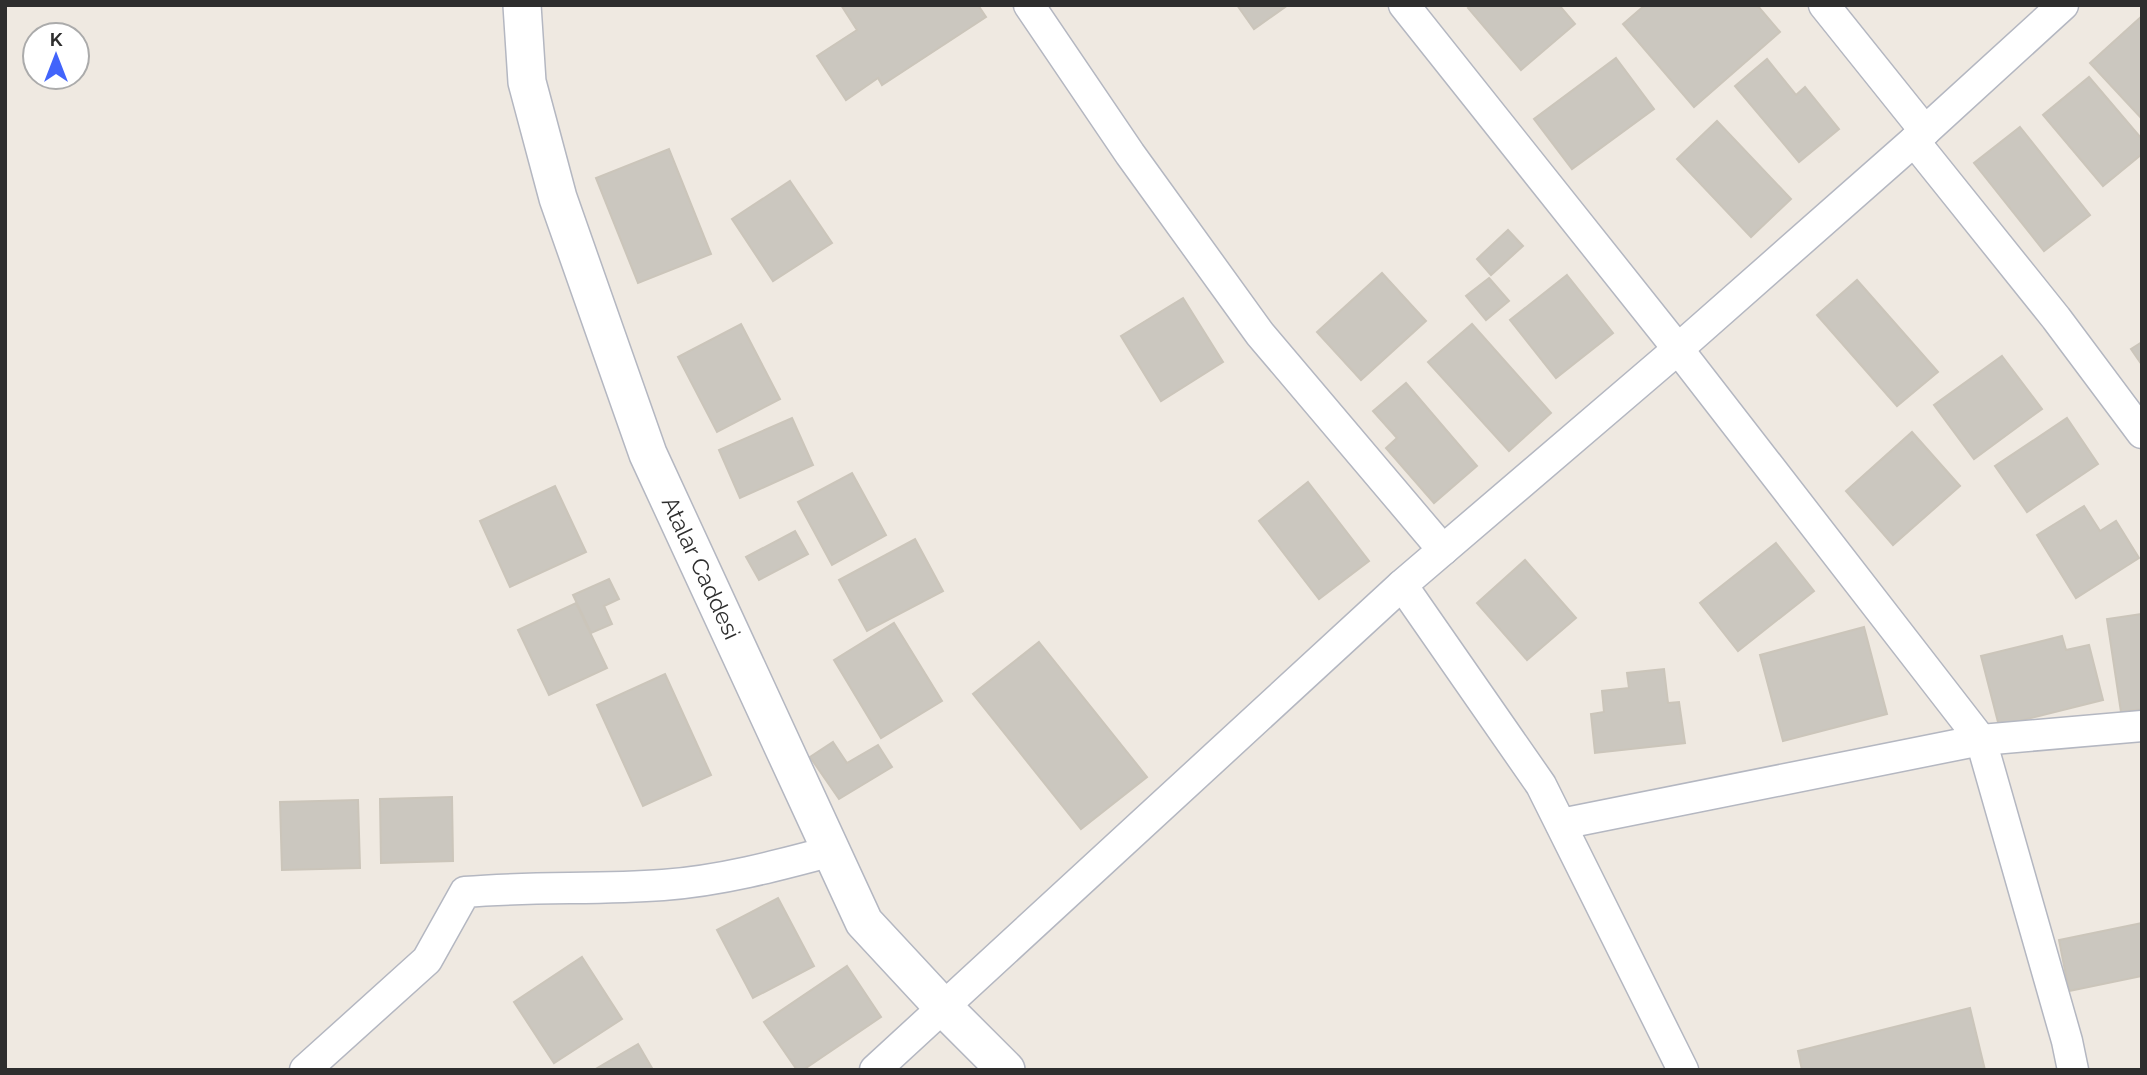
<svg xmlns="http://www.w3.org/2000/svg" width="2147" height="1075" viewBox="0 0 2147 1075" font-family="Raleway,sans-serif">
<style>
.building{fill:#cbc7bf;stroke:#cbc5ba;stroke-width:2}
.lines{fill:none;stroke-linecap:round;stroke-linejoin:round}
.minor-casing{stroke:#b4b7c1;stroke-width:33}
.tertiary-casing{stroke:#b4b7c1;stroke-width:40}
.minor{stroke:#fff;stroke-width:30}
.tertiary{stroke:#fff;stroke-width:37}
.labels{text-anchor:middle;stroke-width:6;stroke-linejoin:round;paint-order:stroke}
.street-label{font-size:23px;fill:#2e2e2e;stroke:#fff}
</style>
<rect width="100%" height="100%" fill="#efe9e1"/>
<g class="building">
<polygon points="841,5 978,5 986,17 882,85 878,78 846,100 817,56 857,30"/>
<polygon points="1237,5 1288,5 1254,29"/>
<polygon points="1472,5 1559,5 1575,24 1521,70 1468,8"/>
<polygon points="1645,5 1757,5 1780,32 1694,107 1623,24"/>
<polygon points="2142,16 2142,119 2090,63"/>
<polygon points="1616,58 1654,109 1572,169 1534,119"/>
<polygon points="1767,59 1796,95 1805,87 1839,129 1799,162 1735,86"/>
<polygon points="2089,77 2142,139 2142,154 2103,186 2043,115"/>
<polygon points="1717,121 1791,199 1751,237 1677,159"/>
<polygon points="2020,127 2090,215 2044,251 1974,163"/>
<polygon points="669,149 711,254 638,283 596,178"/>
<polygon points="790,181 832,243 773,281 732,219"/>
<polygon points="1508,230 1523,246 1491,275 1477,259"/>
<polygon points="1382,273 1426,321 1361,380 1317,332"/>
<polygon points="1567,275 1613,333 1556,378 1510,320"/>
<polygon points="1489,278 1509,301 1486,320 1466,296"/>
<polygon points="1857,280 1938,372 1897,406 1817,315"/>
<polygon points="1183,298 1223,362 1161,401 1121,336"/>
<polygon points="741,324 780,399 717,432 678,357"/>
<polygon points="1472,324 1551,413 1509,451 1428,362"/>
<polygon points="2142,342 2142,365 2131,349"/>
<polygon points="2002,356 2042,409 1974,459 1934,405"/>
<polygon points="1406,383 1477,466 1434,503 1386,448 1397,438 1373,411"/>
<polygon points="792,418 813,465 740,498 719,450"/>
<polygon points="2067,418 2098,464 2027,512 1995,466"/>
<polygon points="1912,432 1960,486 1893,545 1846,491"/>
<polygon points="852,473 886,535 832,565 798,502"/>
<polygon points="1308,482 1369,561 1319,599 1259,521"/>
<polygon points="555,486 586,552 510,587 480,521"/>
<polygon points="2084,506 2100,531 2116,521 2139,558 2076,598 2037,535"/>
<polygon points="795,531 808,554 759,580 746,557"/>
<polygon points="915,539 943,591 867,631 839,580"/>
<polygon points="1776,543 1814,591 1738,651 1700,603"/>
<polygon points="1525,560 1576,618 1527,660 1477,603"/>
<polygon points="609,579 619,599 604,606 612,624 591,633 573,595"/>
<polygon points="576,603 607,668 549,695 518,630"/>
<polygon points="2142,614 2142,709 2121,712 2107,619"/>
<polygon points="894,623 942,701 881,738 834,660"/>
<polygon points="1864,627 1887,714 1783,741 1760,655"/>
<polygon points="2062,636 2066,650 2089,645 2103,700 1999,726 1981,656"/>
<polygon points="1039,642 1147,777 1081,829 973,694"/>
<polygon points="1664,669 1668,703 1679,702 1685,743 1595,753 1591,714 1604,712 1602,691 1629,688 1627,673"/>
<polygon points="665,674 711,775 643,806 597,705"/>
<polygon points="833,742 847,763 878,745 892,767 839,799 810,757"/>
<polygon points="452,797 453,861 381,863 380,799"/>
<polygon points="358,800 360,868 282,870 280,802"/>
<polygon points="778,898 814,966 753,998 717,930"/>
<polygon points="2142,923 2142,976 2069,991 2059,940"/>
<polygon points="582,957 622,1019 554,1063 514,1002"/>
<polygon points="847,966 881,1017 803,1070 797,1070 764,1022"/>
<polygon points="1970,1008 1985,1070 1802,1070 1798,1051"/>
<polygon points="638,1044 652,1068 648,1070 594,1070"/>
</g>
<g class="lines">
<defs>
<g id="minor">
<polyline points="1029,5 1130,154 1260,334 1443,550"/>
<polyline points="1404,5 1678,349 1981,740 2067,1041 2073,1070"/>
<polyline points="1824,5 1925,131"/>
<polyline points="1914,141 2056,318 2142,433"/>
<polyline points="1402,585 1541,785 1683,1070"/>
<polyline points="1561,824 1981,740 2142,726"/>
<path d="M305 1070 427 960 465 892C532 886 597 890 663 885 720 881 776 866 832 851"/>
<polyline points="875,1070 1402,585 1678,349 1914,141 2063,5"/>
</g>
<polyline id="tertiary" points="522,5 527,82 558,198 648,454 864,922 943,1007 1006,1070"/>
</defs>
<use href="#minor" class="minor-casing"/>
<use href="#tertiary" class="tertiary-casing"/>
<use href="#minor" class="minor"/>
<use href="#tertiary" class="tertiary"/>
</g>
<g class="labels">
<g class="street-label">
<text transform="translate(701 568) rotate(65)" y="8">Atalar Caddesi</text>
</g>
</g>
<rect width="2147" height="1075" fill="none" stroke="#2e2e2e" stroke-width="14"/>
<g transform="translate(56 56)"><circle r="33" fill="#ffffff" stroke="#ababab" stroke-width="2"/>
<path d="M0-5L12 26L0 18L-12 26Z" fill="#4264fb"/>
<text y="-10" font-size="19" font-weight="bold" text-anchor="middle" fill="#2e2e2e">K</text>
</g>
</svg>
